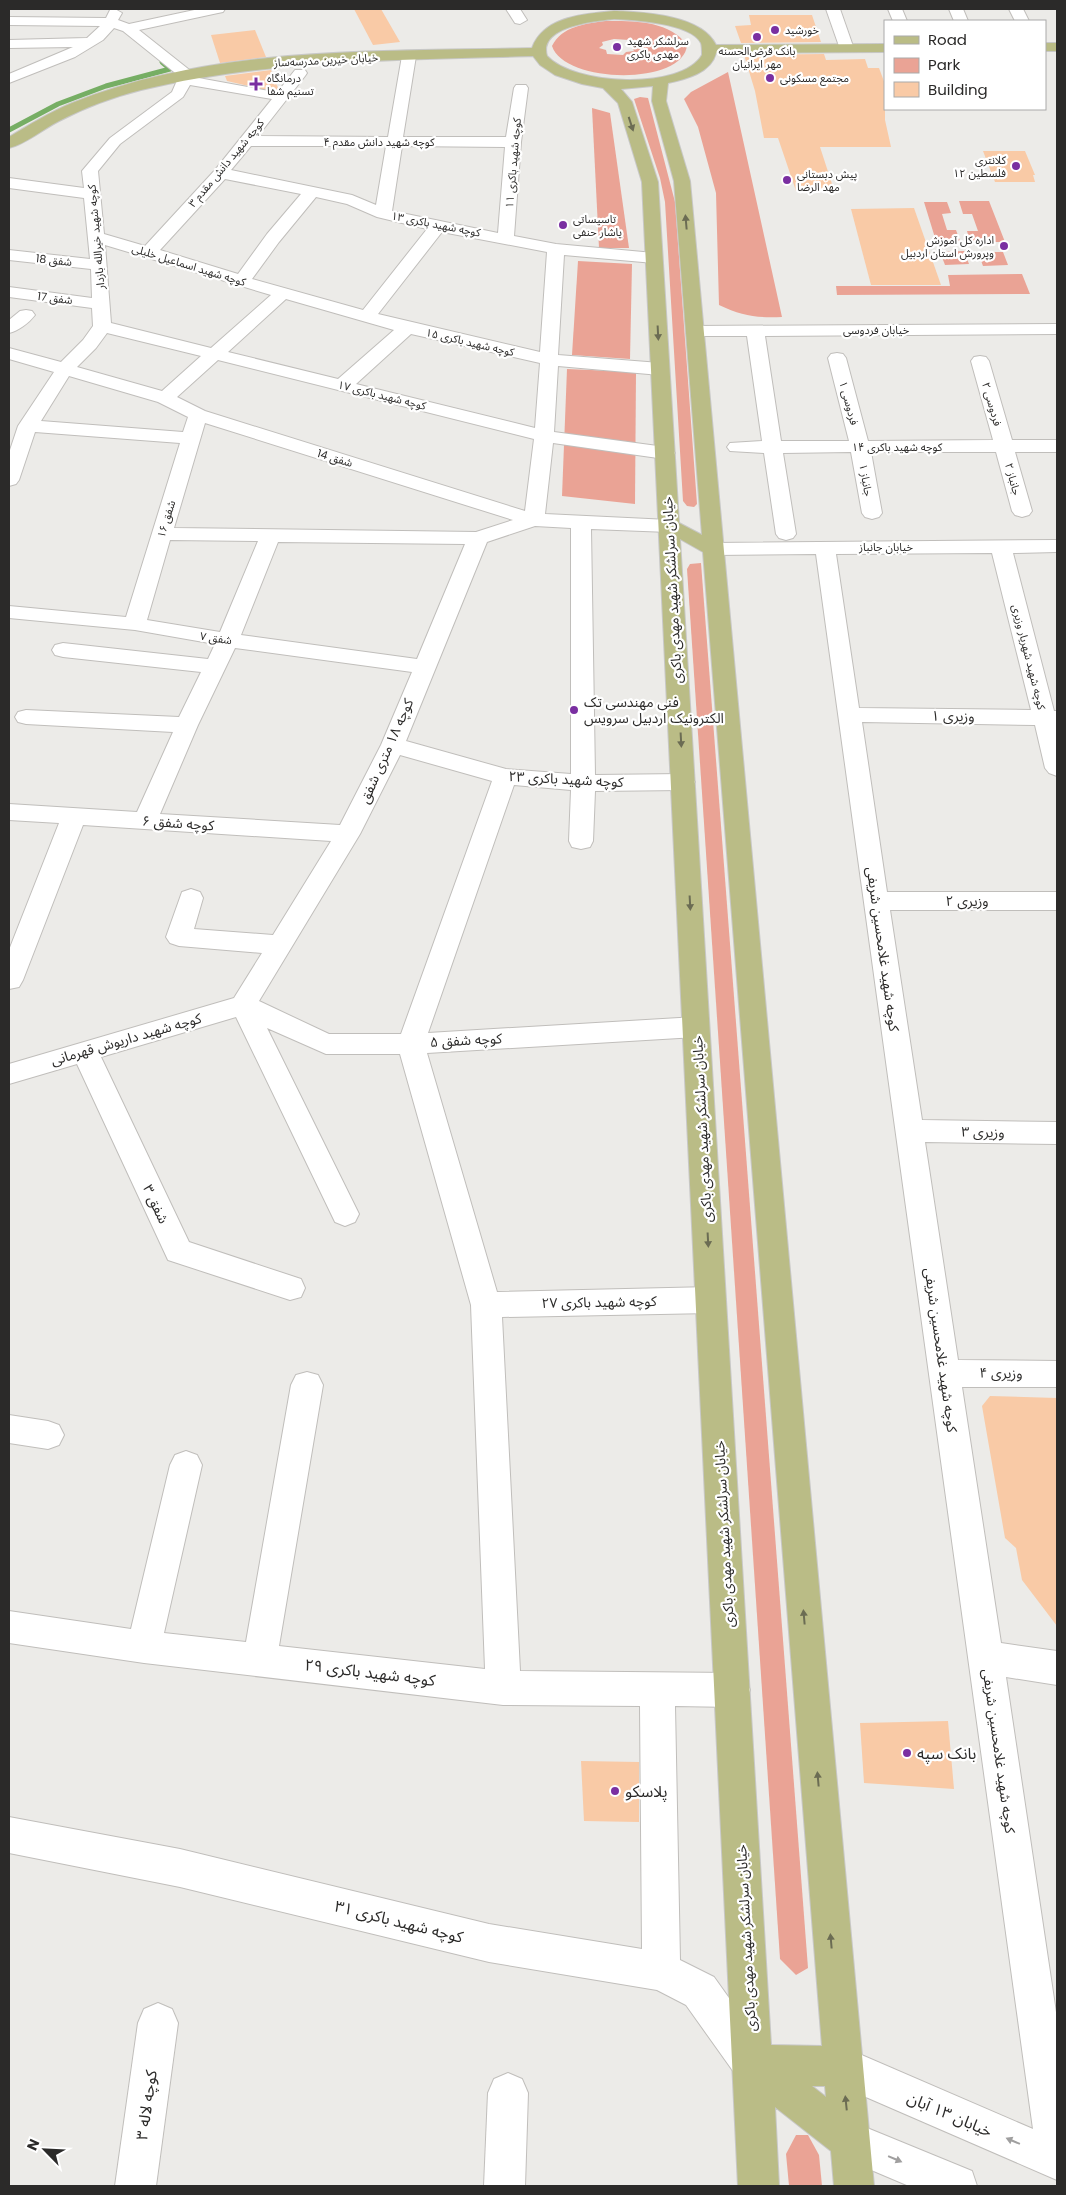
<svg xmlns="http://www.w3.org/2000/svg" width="1066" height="2195" viewBox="0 0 1066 2195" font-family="Poppins,'Noto Sans Arabic',sans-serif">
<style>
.green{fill:#eaa395;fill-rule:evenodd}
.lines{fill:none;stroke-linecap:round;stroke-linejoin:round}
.stream{stroke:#76ae64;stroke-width:5}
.building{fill:#f9caa6}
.minor-casing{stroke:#c0bebb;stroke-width:2}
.major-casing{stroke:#c8c8c7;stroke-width:2}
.minor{fill:#fff;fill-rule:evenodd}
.major{fill:#babc86;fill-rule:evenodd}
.oneway{fill:#6b6c53}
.oneway2{fill:#a09f9f}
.poi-dot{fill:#7a2fa1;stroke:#fff;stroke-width:2}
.labels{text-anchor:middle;stroke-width:4.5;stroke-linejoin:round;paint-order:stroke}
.far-poi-label{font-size:11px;fill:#2b2a29;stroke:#fff;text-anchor:start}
.far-street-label{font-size:11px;fill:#2b2a29;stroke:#fff}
.street-label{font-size:14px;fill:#2b2a29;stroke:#fff}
.poi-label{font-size:14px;fill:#2b2a29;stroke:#fff;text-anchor:start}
.near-street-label{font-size:16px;fill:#2b2a29;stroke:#fff}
.near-poi-label{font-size:16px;fill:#2b2a29;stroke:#fff;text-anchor:start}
</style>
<rect width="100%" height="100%" fill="#ecebe8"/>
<g class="green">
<path d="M605 21C633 21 669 20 687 45 684 86 564 84 552 46 562 26 585 24 605 21ZM614 39 629 40 631 43 637 45 632 48 634 51 626 52 623 55 607 54 606 50 599 48 603 45 602 42Z"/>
<path d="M728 72 782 317C756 318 742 316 719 305L716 193 698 127 684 99 691 92Z"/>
<polygon points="640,97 648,98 675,202 697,504 694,507 687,506 683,501 665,202 660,178 634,99"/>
<polygon points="592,108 610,113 629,248 599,248"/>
<polygon points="959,201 989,201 1005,242 970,242 967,231 978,231 972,214 963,214"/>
<polygon points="924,202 947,202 951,213 942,214 947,230 956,230 960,241 936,241"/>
<polygon points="964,251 969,264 945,265 940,252"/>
<polygon points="978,252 1003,252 1008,265 983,266"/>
<polygon points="578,261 632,264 630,359 572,355"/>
<polygon points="1022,274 1030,294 837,295 836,286 950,286 948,275"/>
<polygon points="567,369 636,372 635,504 562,496"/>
<polygon points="701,563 808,1968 796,1975 780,1959 687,569 690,564"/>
<polygon points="796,2135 808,2135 819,2155 822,2186 789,2186 786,2154"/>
</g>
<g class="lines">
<polyline class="stream" points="9,130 58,104 106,86 170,69 162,62"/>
</g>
<g class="building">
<polygon points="354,9 381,9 400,42 373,45"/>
<polygon points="749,15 812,15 821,42 741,43 735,26 751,25"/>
<polygon points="255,30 266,57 220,63 211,35"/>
<polygon points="824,54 826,60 865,59 868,68 879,68 885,84 885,120 891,147 820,147 834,190 796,191 778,138 764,138 755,91 744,55"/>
<polygon points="271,70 278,88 275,92 227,81 225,76"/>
<polygon points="983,151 1025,151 1035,175 1033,175 1035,182 995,182"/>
<polygon points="914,208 941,285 871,285 851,209"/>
<polygon points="990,1396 1057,1398 1057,1626 1022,1580 1016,1548 1005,1538 982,1406"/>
<polygon points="948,1721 954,1789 864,1783 860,1723"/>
<polygon points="581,1761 639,1762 639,1822 584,1821"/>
</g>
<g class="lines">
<defs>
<g id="minor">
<path d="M115 9 122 13 118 20 129 24 199 9H225L223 12 218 13 139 30 192 72 193 77 269 91 276 94 295 70H305L307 73 305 76 258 136 388 137 402 56 409 52 416 56 403 137H506L514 88 516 85H526L528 88 521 142 514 236 556 244 654 253 660 254 662 258 660 262 654 263 564 255 558 355 660 363 666 365 669 369 666 373 660 375 558 366 554 432 665 447 672 449 675 453 672 457 665 459 553 443 545 514 669 520 676 522 679 526 676 530 669 532 591 529 595 775 683 774 691 777 695 782 691 787 683 790 595 791 593 841 590 847 581 849 572 847 569 841 571 790 514 785 428 1033 696 1017 705 1020 709 1027 705 1034 696 1037 427 1053 497 1292 711 1287 722 1291 726 1300 722 1309 711 1313 502 1317 520 1671 733 1673 745 1678 750 1690 745 1702 733 1707 675 1706 680 1960 714 1977 766 2050 772 2064 766 2078 752 2084 738 2078 686 2005 657 1990 489 1962 180 1887 9 1853V1817L180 1849 489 1924 642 1949 640 1706 503 1705 144 1663 9 1643V1611L131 1629 170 1465 175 1455 186 1451 197 1455 202 1465 164 1633 246 1642 291 1385 296 1375 307 1372 318 1375 323 1385 279 1646 485 1669 471 1305 400 1054H326L267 1028 359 1214 355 1222 345 1226 335 1222 236 1017 101 1057 189 1242 301 1279 305 1288 301 1297 290 1300 168 1260 77 1064 9 1084V1064L234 998 262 953 179 946 170 943 166 937 182 892 191 889 200 892 203 898 194 929 273 935 331 841 83 825 23 980 19 987 9 989V950L59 823 9 820V804L137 812 173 732 26 724 18 722 15 717 18 712 26 710 179 717 201 672 63 657 55 655 52 650 55 645 63 643 208 659 215 644 135 630 9 618V606L126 617 180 443 35 432 19 480 16 484 9 486V453L18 426 54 372 9 359V348L61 362 83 340 93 326 92 308 9 297V287L92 298 91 269 9 260V250L90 259 84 198 9 188V178L84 188 82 171 110 138 172 92 179 76 123 31 114 28 103 40 75 57 9 83V74L73 47 9 48V40L87 38 100 26 9 25V17L106 18 110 10ZM190 85 272 99 215 170 145 246 104 234 98 171 120 144 183 97ZM251 146H386L376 205 352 195 231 170ZM402 146 505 147 498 233 392 211ZM225 179 301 194 267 234 238 274 160 250ZM316 197 347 204 377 217 427 229 363 310 252 279 279 242ZM442 232 547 252 540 352 378 314ZM105 245 271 295 211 348 111 323ZM286 299 394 330 338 379 228 352ZM107 333 201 356 162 391 77 367 96 348ZM411 334 540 363 535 428 356 384ZM218 360 534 439 525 511 205 411 177 397ZM69 376 158 402 188 417 183 432 41 421ZM205 423 513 520 476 532 174 528ZM535 526 571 528V774L506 769 406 741 487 542ZM170 540 258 541 220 632 147 620ZM278 542 465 544 417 659 241 635ZM235 648 412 672 381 745 340 825 160 814 198 725ZM400 755 492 781 401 1034H329L259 1001 360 834Z"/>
<polygon points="506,9 520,9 527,20 520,24 515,23"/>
<polygon points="826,9 840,9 854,49 852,52 842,52 840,49"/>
<polygon points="888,9 902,9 907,21 893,21"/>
<polygon points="949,9 963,9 968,21 954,21"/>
<polygon points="1009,9 1023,9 1029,21 1015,21"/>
<path d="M26 310 32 311 35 315C29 323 18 331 9 333V320L20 311Z"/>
<polygon points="1057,324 1057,334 765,336 781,441 849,441 828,358 831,354 837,353 843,354 846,358 868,441 993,440 971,361 974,357 980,356 986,357 989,361 1012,440 1057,440 1057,452 1015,452 1032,511 1029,515 1022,517 1015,515 1012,511 996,452 871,452 882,513 879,517 872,519 865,517 862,513 851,452 783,453 796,534 793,538 786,540 779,538 776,534 764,453 730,451 727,447 730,443 762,441 747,336 695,336 689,335 686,331 689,327 695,326"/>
<path d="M1057 540V552L1013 553 1054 711H1057V776L1049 773 1045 768 1035 725 862 722 887 892H1057V910H890L922 1120 1057 1122V1144L925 1142 958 1360 1057 1361V1387H962L1001 1643 1057 1651V1685L1006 1677 1057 2019V2180L829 2081 823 2067 829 2053 843 2047 1033 2129 816 554 714 555 707 553 704 549 707 545 714 543ZM992 553 1031 710 859 708 836 554Z"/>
<polygon points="9,1415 48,1421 59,1425 64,1435 59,1445 48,1449 9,1443"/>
<polygon points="158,2003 172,2009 178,2023 156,2186 115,2186 138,2023 144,2009"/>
<polygon points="508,2073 522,2079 528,2093 525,2186 484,2186 488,2093 494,2079"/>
<polygon points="850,2121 972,2171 977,2186 909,2186 836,2155 830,2141 836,2127"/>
</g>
<g id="major">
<path d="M614 11C643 12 702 15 716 45L885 44V52L716 53C711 73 686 79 668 83L666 101 690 181 874 2186H834L831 2151 775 2107 779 2186H738L642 182 618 103 603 88 582 84 555 75 540 65 533 56C402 60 270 59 141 90 113 97 84 108 59 121 43 129 26 144 9 148V137C29 125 50 112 72 103 217 45 379 52 532 48 544 16 584 14 614 11ZM614 19C634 20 691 23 701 43 702 46 702 51 702 55 681 91 573 85 547 56 538 26 596 21 614 19ZM653 86 652 101 674 181 702 535 679 523 658 182 632 102 621 89ZM680 539 703 552 822 2046 771 2045ZM812 2086H825L826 2097Z"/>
<rect x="1045" y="43" width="12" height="8"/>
</g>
</defs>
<use href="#minor" class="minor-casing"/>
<use href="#major" class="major-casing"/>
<use href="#minor" class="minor"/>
<use href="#major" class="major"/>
</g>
<defs><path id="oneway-solid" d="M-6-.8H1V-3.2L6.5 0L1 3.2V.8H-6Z" transform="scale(1.25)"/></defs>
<g class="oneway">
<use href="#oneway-solid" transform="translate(631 124) rotate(72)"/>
<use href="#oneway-solid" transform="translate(686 222) rotate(-95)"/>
<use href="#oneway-solid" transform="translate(658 333) rotate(87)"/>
<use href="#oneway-solid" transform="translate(681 740) rotate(87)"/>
<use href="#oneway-solid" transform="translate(690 903) rotate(87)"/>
<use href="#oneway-solid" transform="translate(708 1240) rotate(87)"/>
<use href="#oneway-solid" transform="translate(804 1617) rotate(-95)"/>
<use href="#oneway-solid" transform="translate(818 1779) rotate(-95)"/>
<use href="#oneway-solid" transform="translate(831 1941) rotate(-95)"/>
<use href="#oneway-solid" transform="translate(846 2103) rotate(-96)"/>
</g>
<g class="oneway2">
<use href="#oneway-solid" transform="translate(1013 2141) rotate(-157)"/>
<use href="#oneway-solid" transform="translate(895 2159) rotate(23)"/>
</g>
<g class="poi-dot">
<circle cx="775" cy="30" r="5"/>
<circle cx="757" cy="37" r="5"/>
<circle cx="617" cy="47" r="5"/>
<circle cx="770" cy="78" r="5"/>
<path d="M253.5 76.5h5v5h5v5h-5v5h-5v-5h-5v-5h5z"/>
<circle cx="1016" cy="166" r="5"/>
<circle cx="787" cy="180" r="5"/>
<circle cx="563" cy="225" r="5"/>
<circle cx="1004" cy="246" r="5"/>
<circle cx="574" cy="710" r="5"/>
<circle cx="907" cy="1753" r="5"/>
<circle cx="615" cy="1791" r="5"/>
</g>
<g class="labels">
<g class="far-poi-label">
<text x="785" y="34">خورشید</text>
<text x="627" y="45">سرلشکر شهید<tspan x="627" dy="13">مهدی باکری</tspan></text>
<text x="757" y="55" text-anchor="middle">بانک قرض‌الحسنه<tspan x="757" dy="13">مهر ایرانیان</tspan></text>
<text x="267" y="82">درمانگاه<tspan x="267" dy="13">تسنیم شفا</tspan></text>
<text x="780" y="82">مجتمع مسکونی</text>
<text x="1006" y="164" text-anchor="end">کلانتری<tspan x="1006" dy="13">۱۲ فلسطین</tspan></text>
<text x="797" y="178">پیش دبستانی<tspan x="797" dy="13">مهد الرضا</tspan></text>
<text x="573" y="223">تاسیساتی<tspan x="573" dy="13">یاشار حنفی</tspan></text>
<text x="994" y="244" text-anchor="end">اداره کل آموزش<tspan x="994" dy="13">وپرورش استان اردبیل</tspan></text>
</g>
<g class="far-street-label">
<text transform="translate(326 60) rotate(-3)" y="4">خیابان خیرین مدرسه‌ساز</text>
<text x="379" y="146">کوچه شهید دانش مقدم ۴</text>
<text transform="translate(226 163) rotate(-50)" y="4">کوچه شهید دانش مقدم ۳</text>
<text transform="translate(513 163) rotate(-85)" y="4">کوچه شهید باکری ۱۱</text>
<text transform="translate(436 224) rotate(11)" y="4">کوچه شهید باکری ۱۳</text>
<text transform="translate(96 237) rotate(-95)" y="4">کوچه شهید خیرالله بازدار</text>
<text transform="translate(54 260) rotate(6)" y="4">شفق 18</text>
<text transform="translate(189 265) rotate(17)" y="4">کوچه شهید اسماعیل خلیلی</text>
<text transform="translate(55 298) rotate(7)" y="4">شفق 17</text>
<text x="876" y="334">خیابان فردوسی</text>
<text transform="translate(470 342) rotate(13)" y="4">کوچه شهید باکری ۱۵</text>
<text transform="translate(382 395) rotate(14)" y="4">کوچه شهید باکری ۱۷</text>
<text transform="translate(849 403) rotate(75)" y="4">فردوسی ۱</text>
<text transform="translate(992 404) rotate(74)" y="4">فردوسی ۲</text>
<text x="897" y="451">کوچه شهید باکری ۱۴</text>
<text transform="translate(335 458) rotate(17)" y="4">شفق 14</text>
<text transform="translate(1013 479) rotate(75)" y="4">جانباز ۲</text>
<text transform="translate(866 480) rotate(80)" y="4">جانباز ۱</text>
<text transform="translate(166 519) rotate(-73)" y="4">شفق ۱۶</text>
<text x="886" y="551">خیابان جانباز</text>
<text transform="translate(216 638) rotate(9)" y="4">شفق ۷</text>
<text transform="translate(1029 657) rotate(76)" y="4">کوچه شهید شهریار وزیری</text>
</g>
<g class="street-label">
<text transform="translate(672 590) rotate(-93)" y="5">خیابان سرلشکر شهید مهدی باکری</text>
<text transform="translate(953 716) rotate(1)" y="5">وزیری ۱</text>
<text transform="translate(386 751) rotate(-66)" y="5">کوچه ۱۸ متری شفق</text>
<text transform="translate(566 779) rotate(3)" y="5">کوچه شهید باکری ۲۳</text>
<text transform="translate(178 823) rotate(4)" y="5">کوچه شفق ۶</text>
<text x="967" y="906">وزیری ۲</text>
<text transform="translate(883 949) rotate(82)" y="5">کوچه شهید غلامحسین شریفی</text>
<text transform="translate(126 1039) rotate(-16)" y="5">کوچه شهید داریوش قهرمانی</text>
<text transform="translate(466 1040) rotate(-3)" y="5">کوچه شفق ۵</text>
<text transform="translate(702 1129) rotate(-93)" y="5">خیابان سرلشکر شهید مهدی باکری</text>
<text transform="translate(983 1132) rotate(1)" y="5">وزیری ۳</text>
<text transform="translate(156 1204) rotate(65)" y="5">شفق ۳</text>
<text transform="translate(599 1302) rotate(-1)" y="5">کوچه شهید باکری ۲۷</text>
<text transform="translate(941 1350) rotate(82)" y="5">کوچه شهید غلامحسین شریفی</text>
<text transform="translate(1001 1373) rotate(1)" y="5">وزیری ۴</text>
<text transform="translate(724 1534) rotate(-93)" y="5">خیابان سرلشکر شهید مهدی باکری</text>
<text transform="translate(999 1751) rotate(82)" y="5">کوچه شهید غلامحسین شریفی</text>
<text transform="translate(746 1938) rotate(-93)" y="5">خیابان سرلشکر شهید مهدی باکری</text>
</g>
<g class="poi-label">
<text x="584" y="707">فنی مهندسی تک<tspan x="584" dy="16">الکترونیک اردبیل سرویس</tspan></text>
</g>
<g class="near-street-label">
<text transform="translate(370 1672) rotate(7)" y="6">کوچه شهید باکری ۲۹</text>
<text transform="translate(399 1921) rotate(14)" y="6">کوچه شهید باکری ۳۱</text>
<text transform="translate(146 2105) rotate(-82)" y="6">کوچه لاله ۳</text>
<text transform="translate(950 2114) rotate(23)" y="6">خیابان ۱۳ آبان</text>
</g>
<g class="near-poi-label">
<text x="917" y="1759">بانک سپه</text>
<text x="625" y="1797">پلاسکو</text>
</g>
</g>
<rect width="1066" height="2195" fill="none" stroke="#2b2a29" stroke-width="20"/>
<rect x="884" y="20" width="162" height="90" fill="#ffffff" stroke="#aaaaa9"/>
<rect x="894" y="36" width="25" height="8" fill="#babc86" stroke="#aaaaa9"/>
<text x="928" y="45" font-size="15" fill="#2b2a29">Road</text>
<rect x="894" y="58" width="25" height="15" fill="#eaa395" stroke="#aaaaa9"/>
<text x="928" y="70" font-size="15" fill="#2b2a29">Park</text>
<rect x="894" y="82" width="25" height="15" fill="#f9caa6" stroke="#aaaaa9"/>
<text x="928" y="95" font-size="15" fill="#2b2a29">Building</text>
<g transform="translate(45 2150) rotate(294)" stroke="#ffffff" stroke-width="4" paint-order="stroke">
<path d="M0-4L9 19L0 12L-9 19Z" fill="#2b2a29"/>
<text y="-8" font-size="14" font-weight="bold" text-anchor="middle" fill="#2b2a29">N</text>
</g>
</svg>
